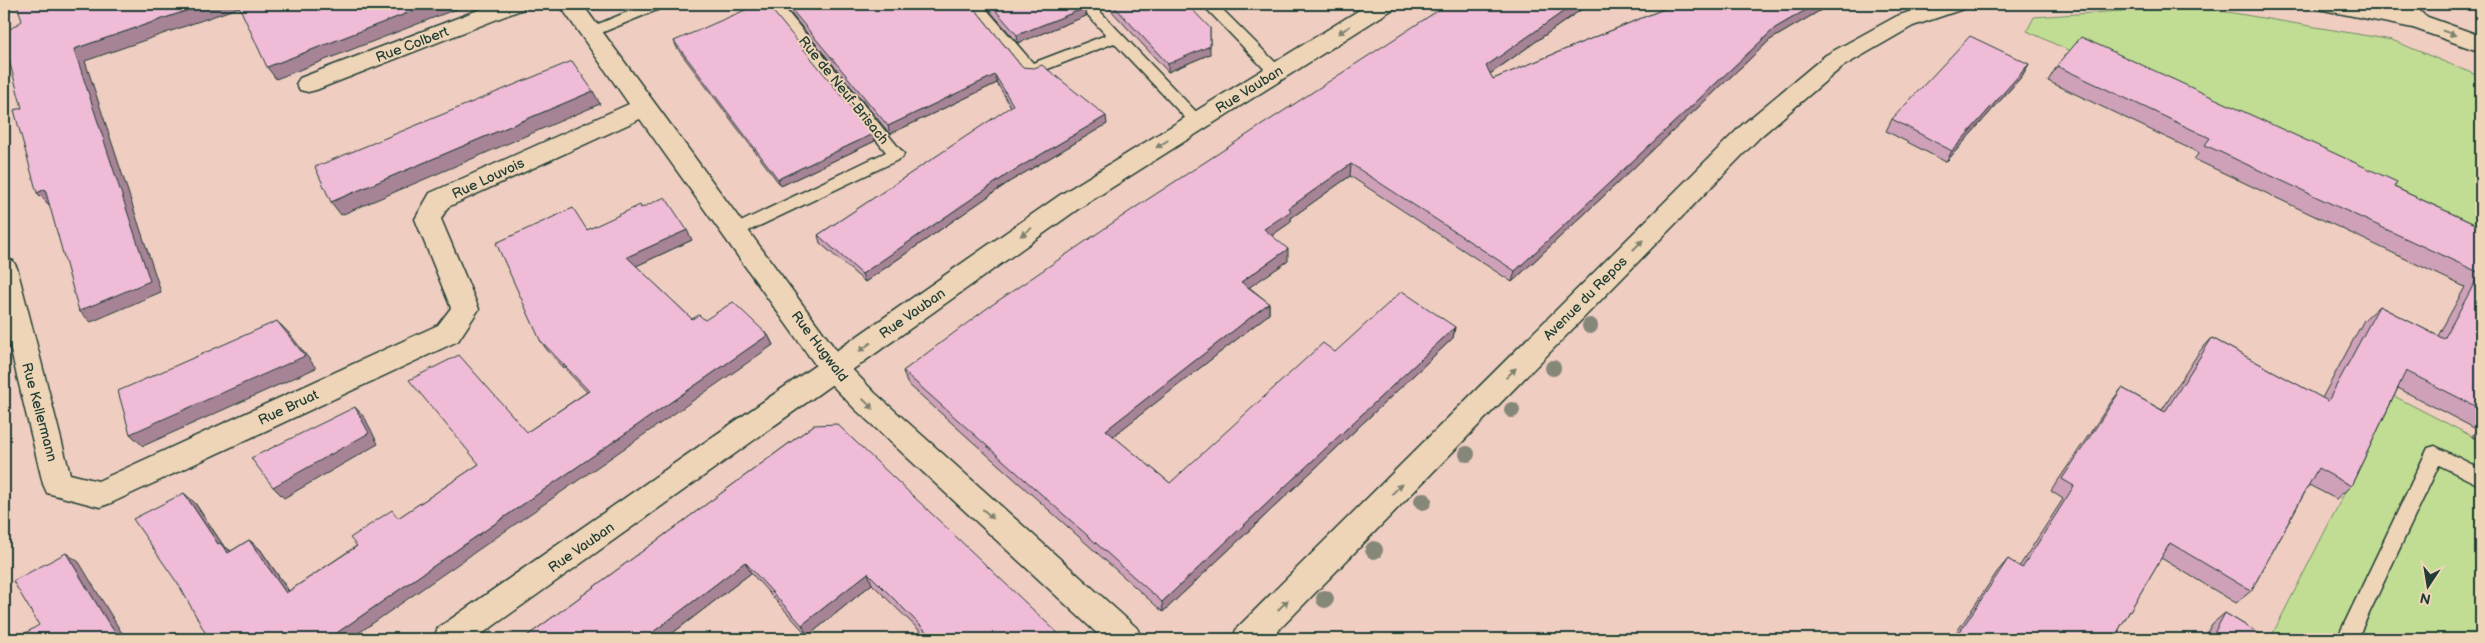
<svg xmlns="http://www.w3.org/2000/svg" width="2485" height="643" viewBox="0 0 2485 643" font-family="'Balsamiq Sans',sans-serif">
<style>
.green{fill:#c1dc93;stroke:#708c64}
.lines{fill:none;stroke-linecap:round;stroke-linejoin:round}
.service-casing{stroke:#1f3d34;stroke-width:3}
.minor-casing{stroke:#1f3d34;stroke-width:3}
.secondary-casing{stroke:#1f3d34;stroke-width:3}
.service{fill:#efd5b7;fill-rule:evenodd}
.minor{fill:#efd5b7;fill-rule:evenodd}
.secondary{fill:#efd5b7;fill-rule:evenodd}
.tree{fill:#858779}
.wall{fill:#cea1b9;stroke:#1f3d34}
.shaded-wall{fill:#a78396;stroke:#1f3d34}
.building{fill:#efbbd7;stroke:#1f3d34}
.oneway{fill:#7d816f}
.labels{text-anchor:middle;stroke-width:4;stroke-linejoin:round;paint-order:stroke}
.street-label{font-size:14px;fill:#1f3d34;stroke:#efd5b7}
</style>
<rect width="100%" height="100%" fill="#efcdc1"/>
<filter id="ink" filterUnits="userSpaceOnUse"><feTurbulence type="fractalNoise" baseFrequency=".02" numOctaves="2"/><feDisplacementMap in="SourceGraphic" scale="10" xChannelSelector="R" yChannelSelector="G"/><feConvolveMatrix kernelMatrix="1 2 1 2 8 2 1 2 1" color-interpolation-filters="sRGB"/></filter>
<g filter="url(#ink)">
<g class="green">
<polygon points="2192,6 2392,40 2481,77 2481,242 2027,31 2034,17"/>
<polygon points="2394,396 2481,441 2481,639 2270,639"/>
</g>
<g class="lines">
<defs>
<g id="service">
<polygon points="647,4 666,4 664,7 596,35 591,37 584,32 586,29"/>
<polygon points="766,4 781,4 904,154 902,158 734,238 728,236 726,232 728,228 886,152"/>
<polygon points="967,4 982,4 1033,63 1106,35 1078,4 1093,4 1205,121 1202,125 1192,125 1114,43 1035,74 1025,74"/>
<polygon points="1202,4 1217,4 1281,68 1284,72 1281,76 1271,76"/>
<polygon points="2435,446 2481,469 2481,486 2439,465 2357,639 2337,639 2428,448"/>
</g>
<g id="minor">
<polygon points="494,4 526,4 523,9 316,90 308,92 300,90 296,84 300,78"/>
<polygon points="559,4 582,4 844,361 875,393 1137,628 1142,639 1103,639 855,409 824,377 640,119 448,207 441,219 479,309 458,341 111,503 100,507 47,493 43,484 4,322 4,258 13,261 17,268 70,474 98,481 438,325 451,308 415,219 430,193 629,104"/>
</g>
<g id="secondary">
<polygon points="1369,4 1396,4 1393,9 1078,209 475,639 433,639 438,628 1060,195"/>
<polygon points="1932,4 1966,4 1963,9 1913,26 1842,67 1760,137 1270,639 1232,639 1237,628 1742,125 1826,55 1897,16"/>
<polygon points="2315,4 2364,4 2394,9 2397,4 2413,4 2425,16 2481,36 2481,52 2413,28 2318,9"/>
</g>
</defs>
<use href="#service" class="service-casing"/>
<use href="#minor" class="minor-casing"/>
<use href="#secondary" class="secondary-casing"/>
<use href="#service" class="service"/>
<use href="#minor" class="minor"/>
<use href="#secondary" class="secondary"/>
</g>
<g class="tree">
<circle cx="1590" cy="326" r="8"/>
<circle cx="1553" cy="368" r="8"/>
<circle cx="1512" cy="410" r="8"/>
<circle cx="1467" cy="454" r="8"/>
<circle cx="1423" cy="501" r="9"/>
<circle cx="1374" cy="550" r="9"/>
<circle cx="1325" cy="599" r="9"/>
</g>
<g class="wall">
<polygon points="783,4 971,4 1022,67 1107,124 1009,182 865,282 820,243 818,235 1011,107 997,83 890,134"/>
<polygon points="984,4 1081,4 1085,8 1086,16 1018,43"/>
<polygon points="1095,4 1187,4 1210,54 1168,72 1108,7 1101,10"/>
<polygon points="1448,4 1589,4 1490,74 1493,79 1676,4 1831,4 1770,40 1512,282 1350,176 1291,218 1291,222 1272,235 1288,261 1249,287 1269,303 1269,314 1113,436 1170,483 1335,352 1455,327 1453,338 1163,612 907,383 903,371"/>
<polygon points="674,41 873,134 875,141 781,186 677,48"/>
<polygon points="2029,64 2022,76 1946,162 1886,131 1892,119"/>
<polygon points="2057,66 2394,187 2481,227 2481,442 2472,437 2476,429 2398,388 2351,486 2336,499 2309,485 2251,591 2236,603 2161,558 2118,631 2132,639 1952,639 1997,572 2008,559 2019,567 2063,499 2051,491 2111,402 2122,388 2162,410 2199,352 2212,338 2322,398 2364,320 2379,306 2438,336 2465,287 2194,159 2199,153 2048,81"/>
<polygon points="641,208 692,240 636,266 692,319 705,320 768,335 773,345 207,636 195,503 223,545 231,551 249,540 260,549 289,591 587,392 547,350 540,340 587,230"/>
<polygon points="814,425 1064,639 928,639 872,584 808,636 751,573 665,639 523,639"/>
<polygon points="2225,613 2268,639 2204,639 2212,624"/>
</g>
<g class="shaded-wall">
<polygon points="206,4 241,4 243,6 85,61 161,292 91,322 79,311 74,49"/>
<polygon points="431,4 469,4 276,79 267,67"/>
<polygon points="1100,4 1108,4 1108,7 1101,10"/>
<polygon points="1574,4 1589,4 1484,78 1486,66"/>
<polygon points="1816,4 1831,4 1770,40 1512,282 1515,271 1775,28"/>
<polygon points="1085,8 1086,16 1018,43 1017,35"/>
<polygon points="1210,28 1210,54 1168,72 1168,64"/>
<polygon points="2029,64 2022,76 1946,162 1952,151"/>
<polygon points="995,75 997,83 890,134 888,126"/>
<polygon points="593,91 600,104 341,215 331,202"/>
<polygon points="1106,116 1107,124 1009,182 865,282 862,274 1008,174"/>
<polygon points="873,134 875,141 781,186 778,179"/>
<polygon points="1351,164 1350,176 1291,218 1291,222 1264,241 1264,229 1289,208"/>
<polygon points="45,189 56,201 49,205 37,193"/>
<polygon points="687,230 692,240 632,268 627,257"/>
<polygon points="1288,249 1288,261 1241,293 1241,282"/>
<polygon points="1269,303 1269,314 1107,441 1106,430"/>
<polygon points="277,321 289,333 316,368 143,446 130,434"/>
<polygon points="1455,327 1453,338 1163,612 1162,602"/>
<polygon points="768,335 773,345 350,639 328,639"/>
<polygon points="355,407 365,418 378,444 284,498 273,487"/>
<polygon points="184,493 195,503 223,545 231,552 239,562 218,544"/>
<polygon points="249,540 260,549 296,602 286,593"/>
<polygon points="66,553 79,562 120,630 127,639 120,639 107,621"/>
<polygon points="745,562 751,573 665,639 644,639"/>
<polygon points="868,573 872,584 808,636 802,625"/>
</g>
<g class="building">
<polygon points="17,4 206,4 74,49 150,281 79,311 45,189 37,193 14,110 22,108 4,42 4,33 22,21"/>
<polygon points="238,4 431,4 267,67"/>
<polygon points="759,4 767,4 873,134 778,179 674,41"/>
<polygon points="787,4 971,4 1022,67 1034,68 1042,65 1106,116 1008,174 862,274 818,235 1013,105 995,75 888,126"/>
<polygon points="990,4 1081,4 1085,8 1017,35"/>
<polygon points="1112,4 1187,4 1210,28 1210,46 1168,64"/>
<polygon points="1448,4 1574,4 1486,66 1493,79 1676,4 1816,4 1775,28 1515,271 1351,164 1289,208 1291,211 1264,229 1288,249 1241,282 1269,303 1106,430 1170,483 1323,343 1335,352 1402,291 1455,327 1162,602 903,371 986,309 1139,205"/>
<polygon points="1970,36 2029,64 1952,151 1892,119"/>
<polygon points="2081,37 2397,182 2394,187 2481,227 2481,409 2406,371 2351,486 2318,468 2251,591 2170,543 2118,631 2132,639 1955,639 2008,559 2022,568 2074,486 2062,479 2122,388 2165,412 2212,338 2328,401 2379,306 2444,339 2480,273 2205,145 2210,138 2057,66"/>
<polygon points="572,61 593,91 331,202 315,167"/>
<polygon points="665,197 687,230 627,257 692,319 699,315 705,320 733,302 768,335 328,639 202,639 207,636 180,587 133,519 184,493 218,544 220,543 228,553 249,540 286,593 357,546 350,538 392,510 398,518 479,464 409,380 459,355 527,432 589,391 540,340 496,243 573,208 587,230 640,205 641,208"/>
<polygon points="277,321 305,356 130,434 118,391"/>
<polygon points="355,407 369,433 273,487 251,458"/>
<polygon points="837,424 1064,639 934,639 868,573 802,625 745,562 644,639 523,639 814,425"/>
<polygon points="66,553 107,621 120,639 21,639 19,637 39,625 13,581"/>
<polygon points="2225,613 2268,639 2211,639"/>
</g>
<defs><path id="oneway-solid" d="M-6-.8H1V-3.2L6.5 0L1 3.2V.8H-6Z" transform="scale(1.25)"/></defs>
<g class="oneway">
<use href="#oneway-solid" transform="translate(1344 30) rotate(148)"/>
<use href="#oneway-solid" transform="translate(2449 33) rotate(19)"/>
<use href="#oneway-solid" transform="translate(1162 144) rotate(148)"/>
<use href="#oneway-solid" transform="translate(1026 232) rotate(145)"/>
<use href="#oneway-solid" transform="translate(1638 245) rotate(-45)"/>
<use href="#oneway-solid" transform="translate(865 347) rotate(144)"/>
<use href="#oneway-solid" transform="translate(1511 373) rotate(-45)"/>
<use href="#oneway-solid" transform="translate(868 404) rotate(44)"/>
<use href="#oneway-solid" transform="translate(1397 489) rotate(-45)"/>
<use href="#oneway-solid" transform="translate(988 514) rotate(42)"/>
<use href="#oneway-solid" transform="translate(1283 605) rotate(-45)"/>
</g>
</g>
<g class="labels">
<g class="street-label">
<text transform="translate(412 44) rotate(-21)" y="5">Rue Colbert</text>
<text transform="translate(1249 89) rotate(-32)" y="5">Rue Vauban</text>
<text transform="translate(844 90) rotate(51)" y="5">Rue de Neuf-Brisach</text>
<text transform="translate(488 178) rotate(-25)" y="5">Rue Louvois</text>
<text transform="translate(1585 298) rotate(-45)" y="5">Avenue du Repos</text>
<text transform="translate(912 313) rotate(-35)" y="5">Rue Vauban</text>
<text transform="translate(820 346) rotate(53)" y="5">Rue Hugwald</text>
<text transform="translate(288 407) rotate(-25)" y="5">Rue Bruat</text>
<text transform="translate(40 412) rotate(75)" y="5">Rue Kellermann</text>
<text transform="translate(581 547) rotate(-35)" y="5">Rue Vauban</text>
</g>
</g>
<rect width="2485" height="643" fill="none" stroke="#efd5b7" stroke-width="20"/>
<rect x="10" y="10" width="2465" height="623" fill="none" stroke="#1f3d34" stroke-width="2" filter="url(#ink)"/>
<g transform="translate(2428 586) rotate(192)" stroke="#efd5b7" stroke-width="4" paint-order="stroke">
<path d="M0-4L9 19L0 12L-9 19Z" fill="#1f3d34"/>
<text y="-8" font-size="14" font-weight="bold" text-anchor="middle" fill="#1f3d34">N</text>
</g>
</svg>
